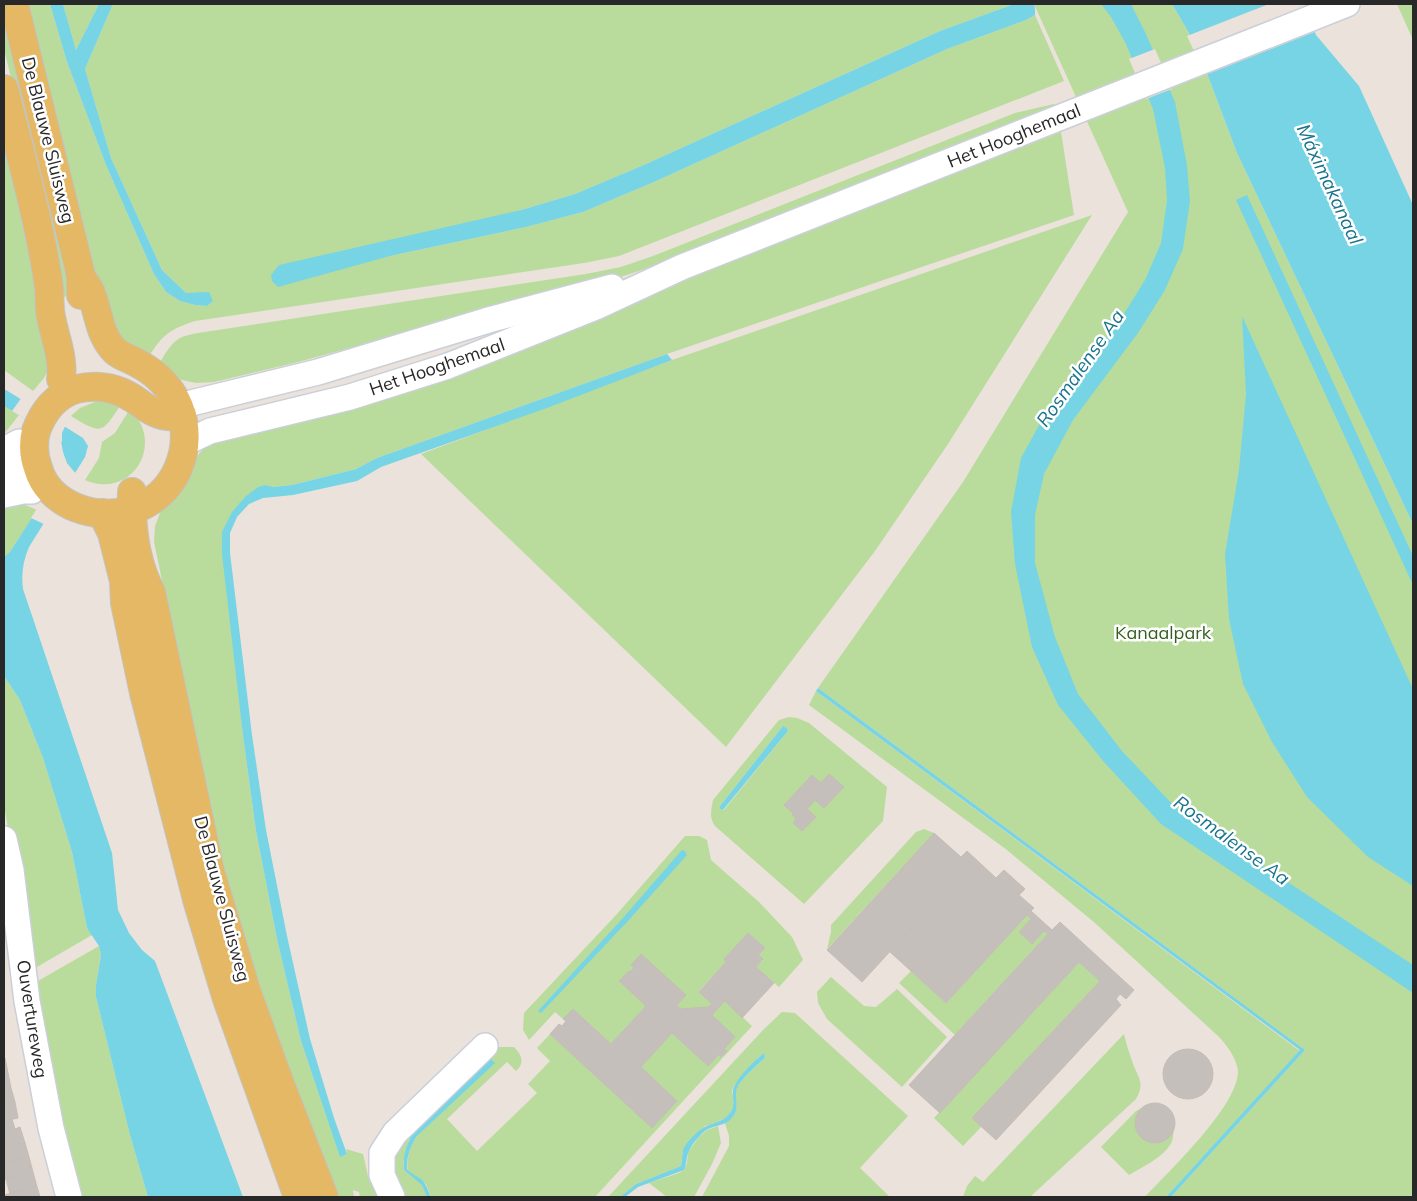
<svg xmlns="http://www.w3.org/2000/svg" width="1417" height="1201" viewBox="0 0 1417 1201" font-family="Mulish,sans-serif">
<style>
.green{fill:#b9dc9c;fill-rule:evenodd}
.water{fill:#76d4e4}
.pier{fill:#eae2db}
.building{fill:#c5bfbb;stroke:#c5bdb5}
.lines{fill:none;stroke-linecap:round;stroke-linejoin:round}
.minor-casing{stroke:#cacfd9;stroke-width:28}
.major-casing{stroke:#c3c3c3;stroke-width:30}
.minor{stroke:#fff;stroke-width:25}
.major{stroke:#e5b865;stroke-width:28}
.labels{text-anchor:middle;stroke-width:5;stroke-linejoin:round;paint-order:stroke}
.street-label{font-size:18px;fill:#282828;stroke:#fff}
.park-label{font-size:18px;fill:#345f1f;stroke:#fff}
.water-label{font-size:19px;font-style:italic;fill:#18738d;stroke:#fff}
</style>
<rect width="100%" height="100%" fill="#eae2db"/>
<g class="green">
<polygon points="4,4 76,293 64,297 4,49"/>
<path d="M26 4H50L67 62 106 165 154 274 166 292 180 301 195 305 207 306 213 301 186 293 162 270 111 158 85 69 113 4H1014L940 31 646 164 575 194 521 210 390 256 526 227 583 212 654 182 947 49 1026 20 1035 15 1064 81 619 256 584 263 195 321C170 329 162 335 148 358L135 353 108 327Z"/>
<polygon points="63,4 99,4 76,50"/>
<polygon points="1034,4 1172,4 1189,33 1208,76 1237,153 1413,524 1413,1197 1171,1197 1305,1050 818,688 963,482 1128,212"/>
<polygon points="1397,4 1413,4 1413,40"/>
<path d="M1054 104 1055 106 657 265 590 287 450 326 393 336 298 362 214 382 196 383 182 380 170 374 159 365C164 355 171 342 182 337 187 335 193 334 198 333L586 274 621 267 653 256 1015 113Z"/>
<polygon points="4,132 27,228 50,365 44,378 33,391 4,370"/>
<path d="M1061 132 1074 215 667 354 377 458 356 469 292 485 272 487 266 485 222 532 243 736 256 831 277 939 301 1041 340 1156 347 1154 346 1149 363 1154 368 1176 382 1197H360L359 1192 353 1190 354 1197H336C305 1115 271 1033 246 948 207 815 183 678 154 542L155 526 160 513 193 462 202 450 211 443 692 276Z"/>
<polygon points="1092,215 948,444 875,551 726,747 421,454 672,360"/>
<path d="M97 401H103L121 404C102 434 102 435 71 416L80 408Z"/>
<polygon points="4,406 19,415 4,434"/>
<path d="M130 409C166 444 132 500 85 480L99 458 102 442 115 433Z"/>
<polygon points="8,502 23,504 37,510 10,552 4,557 4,503"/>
<polygon points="4,676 20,700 43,758 72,852 87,928 92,935 30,971 22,907 4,805"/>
<path d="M816 691 1300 1051 1166 1197H1145C1169 1171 1237 1107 1238 1072 1238 1060 1226 1044 1218 1036L1095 923 1007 850 809 705Z"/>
<path d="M789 717 797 718 809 723 887 787 883 821 804 904 715 826C709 818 711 810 713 800L779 720ZM783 726 787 728 788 731 724 810 720 809V806Z"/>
<polygon points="924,829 934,833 827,949 831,932 831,925 916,832"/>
<polygon points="685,836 699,836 707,840 711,860 759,902 792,937 803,960 779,987 756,967 763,960 758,955 765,948 748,933 724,959 726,962 699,991 712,1004 708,1007 680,1009 677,1005 686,995 634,968 630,972 629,971 619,981 646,1006 611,1044 573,1009 563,1019 555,1012 529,1040 523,1030 524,1013 617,914"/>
<polygon points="1027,915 1031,919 1019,932 1032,944 1044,931 1048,934 955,1035 899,983 911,971 946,1003"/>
<polygon points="99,946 101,955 96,985 96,997 130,1135 148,1197 80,1197 67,1153 31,985"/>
<polygon points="1079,962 1100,981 973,1118 982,1126 963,1146 934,1118"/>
<polygon points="831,977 864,1006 876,1007 897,989 947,1037 902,1087 827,1019 818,1003 817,992"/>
<path d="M725 1001 752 1026 595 1197H431L426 1184 408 1171C405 1161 411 1145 417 1136L494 1062 409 1140 403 1163 404 1170 423 1185 427 1197H406C397 1186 392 1170 394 1155 395 1150 399 1144 401 1139L490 1047H514C522 1055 525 1063 516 1071L507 1062 447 1119 477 1151 537 1093 528 1084 550 1061 537 1048 550 1034 652 1128 677 1101 641 1067 672 1033 708 1066 719 1054 722 1057 726 1051 724 1049 712 1015Z"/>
<path d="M782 1012 795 1013 908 1116 860 1168 890 1197H702L729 1146V1136L725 1123C744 1113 732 1099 737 1087 740 1081 759 1063 765 1058L764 1053 758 1058 735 1084 732 1091 734 1105 729 1116 715 1123 705 1126 683 1150 681 1166 636 1184 620 1197H608L764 1029Z"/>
<path d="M1124 1034C1126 1043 1129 1052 1132 1061 1137 1077 1146 1082 1136 1099L1030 1197H963L967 1186 975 1176 983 1182Z"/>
<path d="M1147 1105C1151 1105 1158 1105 1162 1107 1173 1112 1177 1136 1170 1145 1162 1158 1142 1167 1129 1175L1101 1147 1136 1111Z"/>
<polygon points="718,1126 721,1143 712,1164 694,1197 667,1197 649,1183 679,1173 684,1170 687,1163 688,1152 699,1137 707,1130"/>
</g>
<g class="water">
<polygon points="50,4 63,4 76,50 99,4 113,4 85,69 111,158 162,270 186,293 209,292 213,301 207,306 195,305 180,301 166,292 154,274 106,165 67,62"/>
<polygon points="1014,4 1034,4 1035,8 1035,15 1026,20 947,49 654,182 583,212 526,227 390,256 278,287 272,281 271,275 279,265 521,210 575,194 646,164 940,31"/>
<polygon points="1101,4 1131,4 1146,34 1175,102 1187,165 1190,201 1183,249 1165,290 1138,333 1073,420 1044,474 1035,515 1035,563 1055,637 1078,694 1122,751 1176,808 1413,965 1413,993 1161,824 1104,762 1058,705 1032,647 1015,564 1011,512 1021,458 1049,407 1117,325 1145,280 1161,243 1167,200 1165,168 1153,109 1126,44 1111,17"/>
<polygon points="1172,4 1303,4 1316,35 1359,86 1413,205 1413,524 1237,153 1208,76 1189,33"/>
<polygon points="1247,195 1413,556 1413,585 1236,200"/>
<polygon points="1242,316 1413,689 1413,886 1368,857 1307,797 1272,742 1243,684 1229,619 1225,554 1239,470 1246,394"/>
<polygon points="667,354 672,360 547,408 381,467 357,481 293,495 263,498 249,504 237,517 230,533 230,553 252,735 266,830 287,936 310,1039 334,1118 347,1154 340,1157 301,1041 277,939 256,831 243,736 222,554 222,532 232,512 245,497 258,487 266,485 273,487 292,485 356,469 377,458"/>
<path d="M4 390H6L83 438 88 446 85 457 29 547C23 561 21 574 23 589L112 853 118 910 129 933 142 950 155 961 243 1197H148L130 1135 96 997V985L101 955 99 946 87 928 72 852 43 758 20 700 4 676V557L10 552 67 463 63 452 61 441 4 406Z"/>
<polygon points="818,688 1305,1050 1171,1197 1166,1197 1300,1050 816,691"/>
<polygon points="783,726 787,728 788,731 723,810 720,809 720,806"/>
<polygon points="682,850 685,851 687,855 627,922 541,1013 538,1011 622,919"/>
<path d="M764 1053 765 1058C758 1064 742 1079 738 1086 732 1096 742 1109 731 1119 725 1126 714 1125 706 1130 700 1135 692 1144 689 1151 686 1156 687 1163 684 1170L638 1187 625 1197H620L636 1184 681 1166C682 1161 682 1155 683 1150 686 1142 699 1129 707 1126 715 1122 725 1121 730 1113 736 1105 732 1100 733 1091 734 1080 755 1060 764 1053Z"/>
<path d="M491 1059 495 1063 417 1136C411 1145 406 1158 407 1169 411 1174 416 1175 421 1179 426 1183 428 1191 431 1197H427L422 1185 404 1170C402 1157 407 1144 413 1133Z"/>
</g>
<g class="pier">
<polygon points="1269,4 1306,4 1317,31 1205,75 1187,36"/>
<polygon points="1155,49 1172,89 1146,99 1129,59"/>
<polygon points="22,397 66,424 62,433 62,442 12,411"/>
<polygon points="66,462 77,475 46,525 31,518"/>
</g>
<g class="building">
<polygon points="829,774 844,787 824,808 815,800 807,809 816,817 802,831 793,823 796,819 792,814 793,813 784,805 812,775 821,783"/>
<polygon points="934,833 961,857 967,851 996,878 1004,870 1025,889 1019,895 1034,908 1031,911 1052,930 1060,922 1134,990 1126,999 1120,994 1116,999 1121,1005 996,1140 972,1118 1100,981 1079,962 940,1113 909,1085 1048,934 1044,931 1032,944 1019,932 1031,919 1027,915 946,1003 911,971 992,882 971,863 862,982 827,950"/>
<polygon points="971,863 992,882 911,971 890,952"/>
<polygon points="748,933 765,948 758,955 763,959 756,967 774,983 742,1018 725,1001 712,1015 735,1037 724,1049 727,1051 721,1057 719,1054 708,1066 672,1033 641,1067 677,1101 652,1128 550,1034 559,1024 562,1026 566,1021 563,1019 573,1009 611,1044 646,1006 619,981 629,971 630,972 634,968 631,965 641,954 686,995 677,1005 680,1009 708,1007 712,1004 699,992 726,962 724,959"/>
<circle cx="1188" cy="1074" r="25"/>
<polygon points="4,1058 5,1058 8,1073 4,1074"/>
<polygon points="8,1073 11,1088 4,1089 4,1074"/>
<polygon points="11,1088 15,1102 4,1105 4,1089"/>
<polygon points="15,1102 18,1118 4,1121 4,1105"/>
<circle cx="1155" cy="1123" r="20"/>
<polygon points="12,1119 15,1129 20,1127 25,1143 4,1149 4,1121"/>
<polygon points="25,1143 29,1157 4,1164 4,1149"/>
<polygon points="29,1157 33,1172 4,1180 4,1164"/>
<polygon points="33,1172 37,1187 10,1194 6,1179"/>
<polygon points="37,1187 40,1197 4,1197 4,1195"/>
</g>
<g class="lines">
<defs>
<g id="minor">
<polyline points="179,406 318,372 492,319 612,287"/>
<polyline points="185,443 210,431 350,397 448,366 596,307 682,267 1347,4"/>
<polyline points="4,450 19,442"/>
<polyline points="4,472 23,468"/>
<polyline points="4,495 23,491 32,491"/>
<polyline points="4,839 11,870 27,1001 51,1128 69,1197"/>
<polyline points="392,1197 382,1175 382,1153 395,1133 485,1046"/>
</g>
<g id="major">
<polyline points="14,4 79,267 81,277 81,295"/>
<path d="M4 89C20 153 38 216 48 280 50 290 49 301 50 311 53 334 64 355 61 379"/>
<path d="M81 277C84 282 89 287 91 293 99 313 99 335 115 351 122 357 131 359 139 364 157 374 171 387 179 407 195 448 176 497 131 510 96 521 49 506 38 468 34 457 33 443 36 431 43 412 56 395 76 389 97 384 116 387 134 399 144 406 153 414 167 416 171 417 177 416 182 415"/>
<path d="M132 492C131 525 135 562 151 592L210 871 247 993 280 1084 324 1197"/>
<polyline points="102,513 112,533 124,581 125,603 144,693 198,903 227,999 298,1197"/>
</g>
</defs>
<use href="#minor" class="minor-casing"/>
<use href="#major" class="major-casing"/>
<use href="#minor" class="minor"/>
<use href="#major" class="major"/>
</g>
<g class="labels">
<g class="street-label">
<text transform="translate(1014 136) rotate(-22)" y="6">Het Hooghemaal</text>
<text transform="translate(48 140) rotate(76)" y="6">De Blauwe Sluisweg</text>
<text transform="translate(437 367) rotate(-19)" y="6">Het Hooghemaal</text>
<text transform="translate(222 899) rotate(75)" y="6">De Blauwe Sluisweg</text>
<text transform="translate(32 1019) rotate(81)" y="6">Ouvertureweg</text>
</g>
<g class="park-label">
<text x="1163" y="639">Kanaalpark</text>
</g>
<g class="water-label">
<text transform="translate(1330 184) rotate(65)" y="7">Máximakanaal</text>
<text transform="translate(1080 368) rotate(-55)" y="7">Rosmalense Aa</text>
<text transform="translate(1232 840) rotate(36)" y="7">Rosmalense Aa</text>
</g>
</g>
<rect width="1417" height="1201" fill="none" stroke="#282828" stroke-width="10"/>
</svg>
